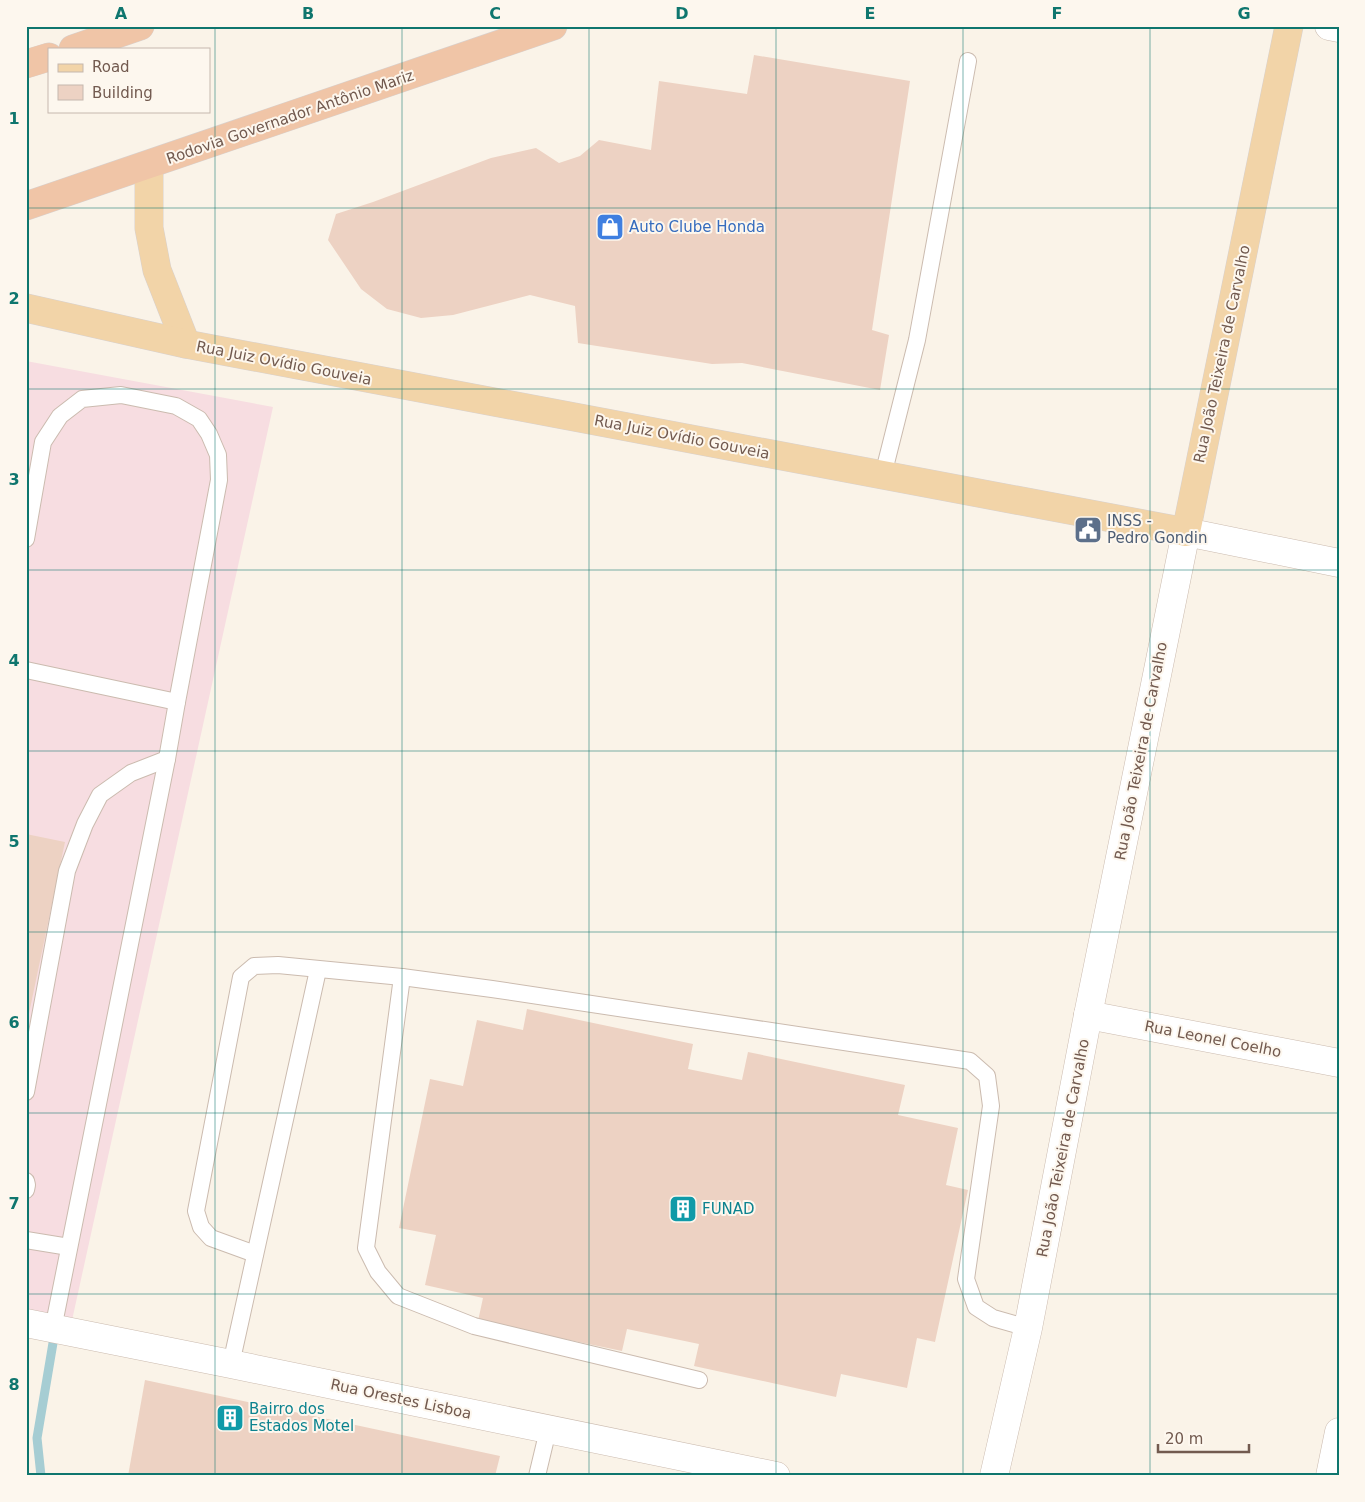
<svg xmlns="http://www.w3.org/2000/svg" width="1365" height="1502" viewBox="0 0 1365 1502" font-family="'DejaVu Sans',sans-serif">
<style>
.medical{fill:#f7dde1}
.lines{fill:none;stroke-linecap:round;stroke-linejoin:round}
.stream{stroke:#a6cdd3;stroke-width:9}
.building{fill:#edd2c3}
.service-casing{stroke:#cbbbaf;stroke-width:18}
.minor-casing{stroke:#cbbbaf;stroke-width:29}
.tertiary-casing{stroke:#cbbbaf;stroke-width:29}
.primary-casing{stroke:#d8d1ce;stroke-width:29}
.trunk-casing{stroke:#d8d1ce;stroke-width:29}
.service{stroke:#fff;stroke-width:16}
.minor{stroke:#fff;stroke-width:28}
.tertiary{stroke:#fff;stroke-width:28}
.primary{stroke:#f2d4a8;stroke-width:28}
.trunk{stroke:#f0c5a7;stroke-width:28}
.grid{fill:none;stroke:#0f766e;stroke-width:1;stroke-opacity:0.55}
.labels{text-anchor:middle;stroke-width:4;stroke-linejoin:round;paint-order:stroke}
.street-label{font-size:15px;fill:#725a4f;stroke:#fdf7ee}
.shop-label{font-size:15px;fill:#366cbe;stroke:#fdf7ee;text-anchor:start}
.service-label{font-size:15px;fill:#4e5e75;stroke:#fdf7ee;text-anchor:start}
.culture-label{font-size:15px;fill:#0d838f;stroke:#fdf7ee;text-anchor:start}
.neatline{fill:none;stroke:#0f766e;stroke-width:2}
.grid-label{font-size:16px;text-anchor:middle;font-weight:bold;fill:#0f766e}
</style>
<rect width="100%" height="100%" fill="#faf3e8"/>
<polygon class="medical" points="26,361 273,407 67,1343 26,1334"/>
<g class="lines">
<polyline class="stream" points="41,1476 37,1438 53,1343"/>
</g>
<g class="building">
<polygon points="754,55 910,81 872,330 889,335 880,390 742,363 712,364 578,343 575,306 530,295 453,315 421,318 387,309 361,289 328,240 336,214 373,202 491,158 536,148 559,163 580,156 599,140 651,150 659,81 747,94"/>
<polygon points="26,834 65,842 27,1023 26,1023"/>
<polygon points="527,1009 693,1044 688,1069 742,1080 748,1052 905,1085 898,1115 958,1128 946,1185 968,1190 935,1342 917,1338 907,1388 841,1374 836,1397 694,1366 699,1344 627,1329 622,1351 478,1321 483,1298 425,1285 436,1235 399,1228 430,1079 463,1086 477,1020 523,1030"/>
<polygon points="145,1380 500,1456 495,1476 128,1476"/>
</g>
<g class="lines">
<defs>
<g id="service">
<polyline points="883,475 917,340 968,61"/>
<polyline points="26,539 43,442 60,416 82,399 121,395 176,406 199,419 209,434 218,455 219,480 177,702 167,759 53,1329"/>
<polyline points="26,670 177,702"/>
<polyline points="402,977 366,1248 378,1272 398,1296 474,1326 699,1380"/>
<polyline points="26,1092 67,871 85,824 100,795 131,773 167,759"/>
<polyline points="26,1181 27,1185 26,1190"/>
<polyline points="26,1240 69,1247"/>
<polyline points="255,1254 211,1238 201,1227 196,1211 241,977 254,966 278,965 402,977 492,989 970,1061 987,1076 991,1106 966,1279 976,1307 993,1318 1028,1328"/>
<polyline points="231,1364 318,970"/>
<polyline points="537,1476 548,1430"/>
</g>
<g id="minor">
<polyline points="1329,26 1339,28"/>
<polyline points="1186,532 1339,563"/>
<polyline points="1088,1015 1339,1063"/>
<polyline points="26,1323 231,1364 776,1476"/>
<polyline points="1330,1476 1339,1432"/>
</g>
<polyline id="tertiary" points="994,1476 1028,1328 1088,1015 1186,532"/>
<g id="primary">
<polyline points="149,165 149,228 157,270 186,344"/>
<polyline points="26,308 186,344 1186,532 1289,26"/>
</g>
<g id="trunk">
<polyline points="73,49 140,26"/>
<polyline points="26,64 49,57"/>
<polyline points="26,206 553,26"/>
</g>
</defs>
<use href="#service" class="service-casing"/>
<use href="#minor" class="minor-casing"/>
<use href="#tertiary" class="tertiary-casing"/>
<use href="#primary" class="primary-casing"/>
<use href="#trunk" class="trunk-casing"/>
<use href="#service" class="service"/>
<use href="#minor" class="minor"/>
<use href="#tertiary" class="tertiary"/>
<use href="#primary" class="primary"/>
<use href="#trunk" class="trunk"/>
</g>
<path class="grid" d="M215 26V1476M402 26V1476M589 26V1476M776 26V1476M963 26V1476M1150 26V1476M26 208H1339M26 389H1339M26 570H1339M26 751H1339M26 932H1339M26 1113H1339M26 1294H1339"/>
<defs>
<symbol id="shop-square" viewBox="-11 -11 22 22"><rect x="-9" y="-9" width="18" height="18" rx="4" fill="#3f7fe0" stroke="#fdf7ee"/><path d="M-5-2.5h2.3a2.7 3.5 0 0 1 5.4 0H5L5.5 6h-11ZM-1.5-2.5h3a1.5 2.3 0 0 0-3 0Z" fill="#fff"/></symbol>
<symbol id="civic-square" viewBox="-11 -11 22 22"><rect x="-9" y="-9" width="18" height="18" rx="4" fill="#5c6f8a" stroke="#fdf7ee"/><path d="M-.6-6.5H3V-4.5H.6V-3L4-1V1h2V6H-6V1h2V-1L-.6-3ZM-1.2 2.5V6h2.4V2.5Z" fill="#fff"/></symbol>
<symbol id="building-square" viewBox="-11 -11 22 22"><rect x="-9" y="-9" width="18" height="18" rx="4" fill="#0f9aa8" stroke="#fdf7ee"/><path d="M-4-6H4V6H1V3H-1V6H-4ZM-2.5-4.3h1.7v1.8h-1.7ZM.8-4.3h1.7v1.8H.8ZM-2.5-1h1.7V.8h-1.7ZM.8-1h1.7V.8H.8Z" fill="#fff"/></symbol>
</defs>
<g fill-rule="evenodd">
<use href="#shop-square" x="594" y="211" width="32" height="32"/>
<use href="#civic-square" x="1072" y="514" width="32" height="32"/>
<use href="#building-square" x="667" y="1193" width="32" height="32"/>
<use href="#building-square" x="214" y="1402" width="32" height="32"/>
</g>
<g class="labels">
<g class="street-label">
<text transform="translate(290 117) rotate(-19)" y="5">Rodovia Governador Antônio Mariz</text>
<text transform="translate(1222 354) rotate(-78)" y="5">Rua João Teixeira de Carvalho</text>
<text transform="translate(284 363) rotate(11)" y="5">Rua Juiz Ovídio Gouveia</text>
<text transform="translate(682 437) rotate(11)" y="5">Rua Juiz Ovídio Gouveia</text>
<text transform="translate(1141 751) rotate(-79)" y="5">Rua João Teixeira de Carvalho</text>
<text transform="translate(1213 1039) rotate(11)" y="5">Rua Leonel Coelho</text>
<text transform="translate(1063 1148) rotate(-79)" y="5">Rua João Teixeira de Carvalho</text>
<text transform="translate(401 1399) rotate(12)" y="5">Rua Orestes Lisboa</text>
</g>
<g class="shop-label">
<text x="629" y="232">Auto Clube Honda</text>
</g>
<g class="service-label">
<text x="1107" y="526">INSS -<tspan x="1107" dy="17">Pedro Gondin</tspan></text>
</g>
<g class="culture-label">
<text x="702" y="1214">FUNAD</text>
<text x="249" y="1414">Bairro dos<tspan x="249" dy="17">Estados Motel</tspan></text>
</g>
</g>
<rect width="1365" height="1502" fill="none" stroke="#fdf7ee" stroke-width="55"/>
<rect x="48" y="48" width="162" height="65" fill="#fdf7ee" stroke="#c5b8ae"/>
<rect x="58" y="64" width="25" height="8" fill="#f2d4a8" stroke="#c5b8ae"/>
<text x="92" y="72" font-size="15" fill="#725a4f">Road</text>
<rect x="58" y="85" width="25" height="15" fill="#edd2c3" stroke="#c5b8ae"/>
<text x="92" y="98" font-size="15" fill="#725a4f">Building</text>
<path d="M1158 1444v8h91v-8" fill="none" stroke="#725a4f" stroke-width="2.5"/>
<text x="1165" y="1444" font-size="15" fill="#725a4f" stroke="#fdf7ee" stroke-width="4" paint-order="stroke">20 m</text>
<rect x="28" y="28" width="1310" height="1446" class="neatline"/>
<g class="grid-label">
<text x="121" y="19">A</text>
<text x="308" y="19">B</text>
<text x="495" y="19">C</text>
<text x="682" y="19">D</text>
<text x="870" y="19">E</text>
<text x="1057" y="19">F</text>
<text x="1244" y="19">G</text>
<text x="14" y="124">1</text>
<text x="14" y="304">2</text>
<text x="14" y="485">3</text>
<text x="14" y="666">4</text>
<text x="14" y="847">5</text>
<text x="14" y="1028">6</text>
<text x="14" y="1209">7</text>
<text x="14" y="1390">8</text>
</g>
</svg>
